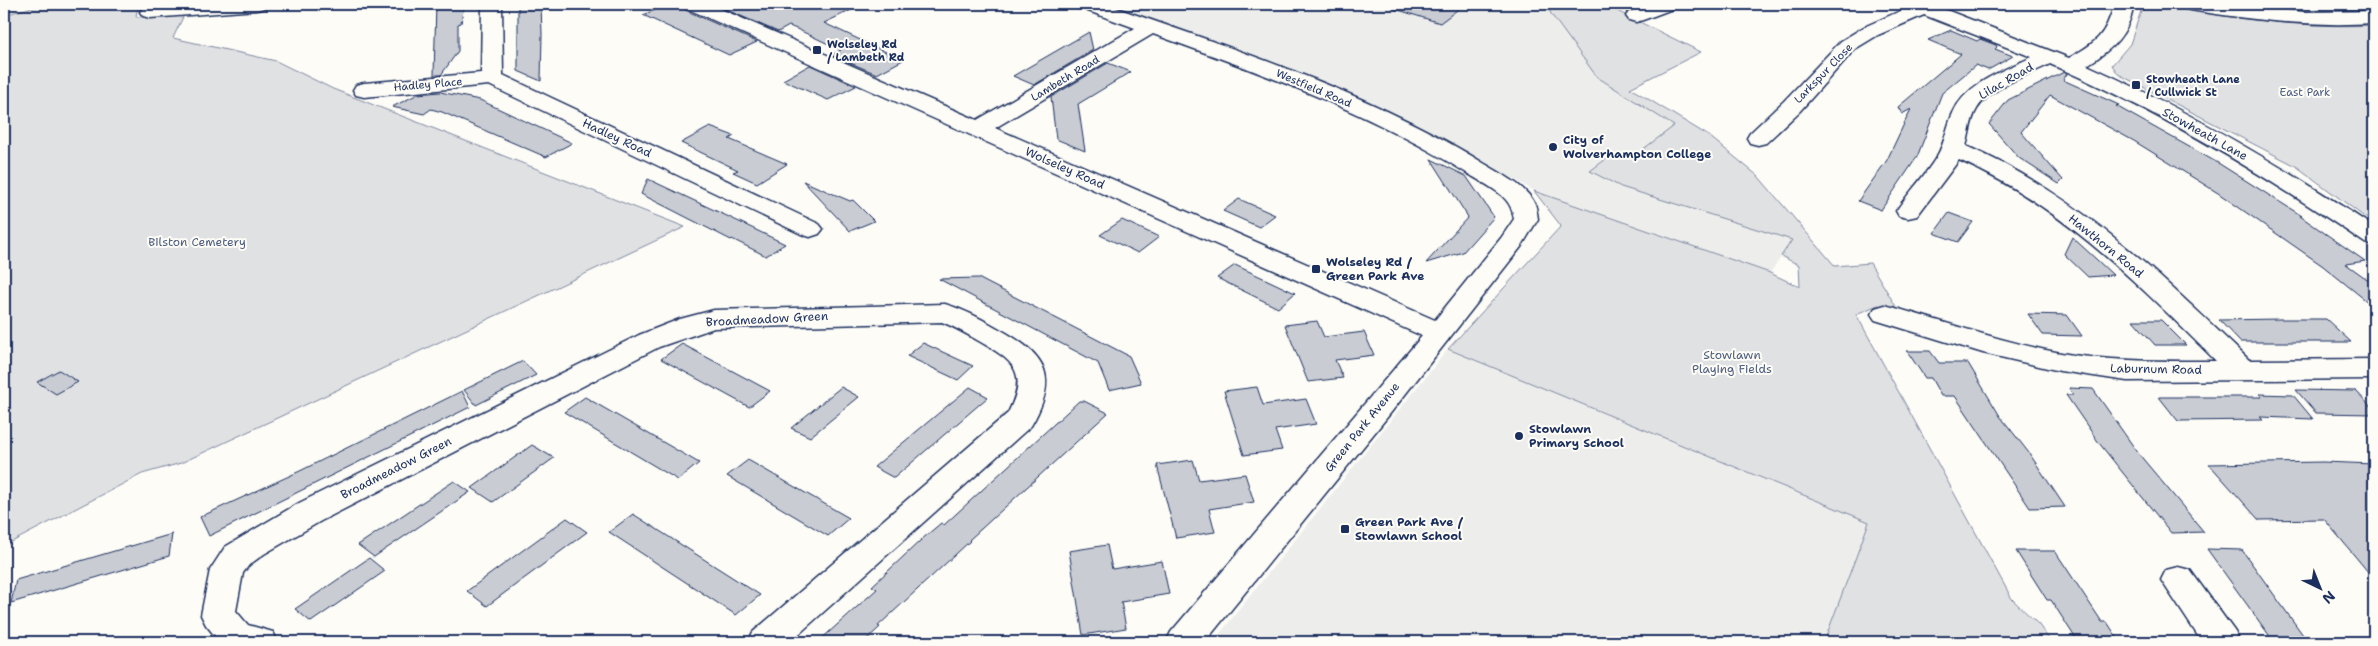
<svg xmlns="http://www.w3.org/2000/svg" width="2378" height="646" viewBox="0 0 2378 646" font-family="'Shantell Sans',sans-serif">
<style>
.built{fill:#edeeec}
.green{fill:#e0e1e3;stroke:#7e88a0}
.building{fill:#c9ccd3;stroke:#1b2f5e}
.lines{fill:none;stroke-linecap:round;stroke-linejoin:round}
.minor-casing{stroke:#1b2f5e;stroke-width:3}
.minor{fill:#fdfcf7;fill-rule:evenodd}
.poi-dot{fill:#1b2f5e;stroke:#fdfcf7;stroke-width:2}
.labels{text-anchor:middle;stroke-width:4;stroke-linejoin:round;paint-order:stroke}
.far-poi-label{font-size:11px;font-weight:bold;fill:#1b2f5e;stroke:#fdfcf7;text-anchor:start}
.far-street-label{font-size:11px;fill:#1b2f5e;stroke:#fdfcf7}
.far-park-label{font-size:11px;fill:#4c5c7f;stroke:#fdfcf7}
.street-label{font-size:12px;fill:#1b2f5e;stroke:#fdfcf7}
.poi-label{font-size:12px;font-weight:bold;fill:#1b2f5e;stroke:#fdfcf7;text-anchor:start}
.park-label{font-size:12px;fill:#4c5c7f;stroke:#fdfcf7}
</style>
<rect width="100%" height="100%" fill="#fdfcf7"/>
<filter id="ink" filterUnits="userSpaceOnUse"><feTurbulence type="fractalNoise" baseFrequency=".02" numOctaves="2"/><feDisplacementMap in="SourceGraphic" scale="10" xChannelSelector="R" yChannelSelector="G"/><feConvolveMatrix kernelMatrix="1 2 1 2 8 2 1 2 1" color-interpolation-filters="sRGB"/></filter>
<g filter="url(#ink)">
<g class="built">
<polygon points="1104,4 1611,4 1607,6 1621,14 1597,77 1675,126 1634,157 1606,159 1591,171 1621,187 1793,240 1770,273 1534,191 1442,137 1306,77"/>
<polygon points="2247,4 2374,4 2374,6 2356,8 2276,7"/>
<polygon points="1448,349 1869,522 1824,642 1213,642"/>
</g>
<g class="green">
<polygon points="44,4 157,4 150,9 137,10 136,17 184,15 173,38 276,61 333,89 685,227 181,463 142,474 4,546 4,15"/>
<polygon points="1547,4 1611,4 1607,6 1701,52 1630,88 1709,136 1758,176 1835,266 1870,263 1898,310 1878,305 1856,314 2012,599 2039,625 2051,642 1824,642 1869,522 1448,349 1561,226 1534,191 1770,273 1800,287 1799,265 1781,256 1792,240 1621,187 1590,171 1606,159 1634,156 1674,126 1597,77 1551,14"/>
<path d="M2154 4C2224 17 2303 29 2374 25V224L2296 166 2118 74 2112 65 2130 44 2141 11Z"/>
</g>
<g class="building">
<polygon points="436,4 464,4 461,23 458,24 458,51 441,75 434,75"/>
<polygon points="541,4 542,34 541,81 518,71 518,6"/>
<polygon points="670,4 681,4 685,10 757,42 729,55 643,15"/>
<polygon points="713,4 864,4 824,23 903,60 877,74 831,55 841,50 799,30 789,26 778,32"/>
<polygon points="1393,4 1465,4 1440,23 1392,8"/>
<polygon points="1951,30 1977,41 1980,39 1996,45 1997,47 1995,49 2013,56 1988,70 1976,65 1942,93 1917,157 1881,210 1858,201 1887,160 1911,109 1902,114 1898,107 1961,54 1928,40"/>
<polygon points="1089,32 1093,50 1034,85 1013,76"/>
<polygon points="1108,63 1131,72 1078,104 1085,151 1056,139 1051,97"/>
<polygon points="810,65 856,86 828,100 783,80"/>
<polygon points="2064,72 2067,74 2063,80 2119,105 2116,106 2218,163 2302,216 2300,216 2365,261 2346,264 2374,284 2374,307 2323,266 2218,193 2134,141 2050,95 2021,132 2063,180 2059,184 2019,158 1989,124 2008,100"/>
<polygon points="440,92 480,100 572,143 546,157 442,112 431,109 424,114 392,107 418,94"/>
<polygon points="710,127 734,136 729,139 787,164 757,183 733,172 738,170 681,143"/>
<polygon points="1431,159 1466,176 1494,217 1463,252 1426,263 1468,217"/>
<polygon points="648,179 729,217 785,244 766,256 732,239 731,240 641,194"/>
<polygon points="803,181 850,201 853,200 874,221 850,231"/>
<polygon points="1239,199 1275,215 1259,227 1223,211"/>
<polygon points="1949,213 1973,222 1958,242 1934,233"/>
<polygon points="1122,220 1159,237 1138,253 1100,235"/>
<polygon points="2072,237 2096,259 2113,275 2088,277 2064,254"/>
<polygon points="1235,265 1259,276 1295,293 1278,308 1217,278"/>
<polygon points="978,278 1129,356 1141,383 1109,390 1098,363 939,279"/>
<polygon points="2028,314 2067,315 2082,336 2043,335"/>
<polygon points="2280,319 2326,319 2351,342 2240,342 2219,320"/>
<polygon points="2133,320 2161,320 2186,345 2155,345"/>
<polygon points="1317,321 1324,337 1364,332 1374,355 1335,360 1343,378 1308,382 1285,325"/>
<polygon points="923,343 973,366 958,380 907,356"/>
<polygon points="682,344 770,391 749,407 661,359"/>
<polygon points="1907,351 1930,351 1939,363 1968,363 2000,416 2029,453 2065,507 2030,508 1955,396 1941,396 1931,378 1925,378"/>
<polygon points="523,361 536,375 476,405 464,390"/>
<polygon points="59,370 78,382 56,394 37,382"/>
<polygon points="841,387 859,397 810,437 791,428"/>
<polygon points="970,387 988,397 894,478 874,467"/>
<polygon points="1257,387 1263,405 1306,399 1316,424 1275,430 1282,450 1244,455 1224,391"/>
<polygon points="2069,388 2093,389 2138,453 2204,532 2171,533 2099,443 2066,395 2073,395"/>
<polygon points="2296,390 2356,391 2374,410 2374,414 2316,413"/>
<polygon points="462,391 470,407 209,536 200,517 300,471"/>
<polygon points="2259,394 2293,395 2313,419 2260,417 2263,420 2178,421 2159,397 2262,397"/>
<polygon points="585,397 699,463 678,480 564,412"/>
<polygon points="1079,401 1084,401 1108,413 969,540 970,541 878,626 880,627 864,642 818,642 877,589 872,586 921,540 941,523 944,525"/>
<polygon points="532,445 554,458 493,502 472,488"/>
<polygon points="748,460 849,518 828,536 727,476"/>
<polygon points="1193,460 1199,480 1245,474 1254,502 1209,509 1215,532 1176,538 1157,465"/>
<polygon points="2323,462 2374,464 2374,579 2324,519 2259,520 2209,464"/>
<polygon points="454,481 470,492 374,557 358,545"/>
<polygon points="633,514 760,595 736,615 609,532"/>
<polygon points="567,518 587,532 487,606 467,591"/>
<polygon points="172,534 169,556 11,603 16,580"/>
<polygon points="1107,545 1112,569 1162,561 1169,594 1121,602 1126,628 1083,635 1069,551"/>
<polygon points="2207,549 2242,550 2308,642 2274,642"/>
<polygon points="2016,551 2055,551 2102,622 2107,622 2120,642 2078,642 2051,600 2047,600"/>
<polygon points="369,558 385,571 311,622 295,609"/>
</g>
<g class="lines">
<defs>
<g id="minor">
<polygon points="181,4 267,4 264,8 257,10 150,18 143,16 140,12 143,8"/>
<polygon points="482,4 502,4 503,75 819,224 823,229 819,234 810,237 801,234 489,85 364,97 356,95 353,90 356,85 364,83 481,73"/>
<path d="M683 4H709L977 120 1135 28 1080 8 1077 4H1105C1234 49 1368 91 1485 164 1502 174 1526 186 1535 204 1537 209 1537 214 1538 219L1521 247 1389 415 1205 642H1166L1171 632 1422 336 686 8ZM1153 34C1262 73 1372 113 1470 175 1483 183 1505 193 1511 208 1513 211 1513 216 1514 219L1501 238 1435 320 995 128Z"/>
<polygon points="1651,4 1678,4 1675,8 1643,20 1636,22 1629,20 1626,16 1629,12"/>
<path d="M1904 4H1931L2069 58C2097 42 2106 35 2114 4H2134C2129 34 2112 50 2087 65 2188 110 2282 166 2374 227V246L2365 243C2265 175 2161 112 2050 64 2027 76 1991 86 1977 109 1970 120 1970 134 1966 146 2078 194 2162 277 2249 360L2374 359V379L2127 381 2060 371 1983 353 1875 320 1871 314 1875 308 1885 305C1943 321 2001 342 2061 353 2112 362 2163 361 2216 361 2138 284 2060 204 1959 160L1917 216 1908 218 1899 216 1896 211C1909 192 1925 176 1937 156 1945 143 1946 128 1953 113 1966 83 2004 70 2032 57L1924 15 1878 35 1855 49 1800 111 1766 143 1758 145 1750 143 1747 138 1750 133 1784 101 1841 41 1864 27 1907 8Z"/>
<path d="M2180 4H2226L2305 12 2374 11V23C2312 27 2251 20 2190 10L2183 8Z"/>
<path d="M945 304C966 310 983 320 1001 330 1048 356 1059 378 1031 426L790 642H748L753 632 1008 413C1027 375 1017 363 984 344 970 336 957 328 942 322L714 328 659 347 321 521 264 554 249 565 243 573 236 611 248 625 273 632 278 642H220L206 625 201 615 210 570 225 547 299 503 639 335 680 319 714 310Z"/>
<polygon points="2178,567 2190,570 2235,632 2240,642 2202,642 2161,580 2166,570"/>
</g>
</defs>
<use href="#minor" class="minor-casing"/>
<use href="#minor" class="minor"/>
</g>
</g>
<g class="poi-dot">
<rect x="812" y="45" width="10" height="10" rx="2.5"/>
<rect x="2131" y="80" width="10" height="10" rx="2.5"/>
<circle cx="1553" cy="147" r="5"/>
<rect x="1311" y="264" width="10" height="10" rx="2.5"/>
<circle cx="1519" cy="436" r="5"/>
<rect x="1340" y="524" width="10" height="10" rx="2.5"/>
</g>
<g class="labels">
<g class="far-poi-label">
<text x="827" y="48">Wolseley Rd<tspan x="827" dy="13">/ Lambeth Rd</tspan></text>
<text x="2146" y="83">Stowheath Lane<tspan x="2146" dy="13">/ Cullwick St</tspan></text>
</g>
<g class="far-street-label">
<text transform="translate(1823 73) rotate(-46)" y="4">Larkspur Close</text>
<text transform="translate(1065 78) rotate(-31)" y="4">Lambeth Road</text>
<text transform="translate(428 84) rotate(-5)" y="4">Hadley Place</text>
<text transform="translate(1314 88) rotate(23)" y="4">Westfield Road</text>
</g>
<g class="far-park-label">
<text x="2305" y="96">East Park</text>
</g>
<g class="street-label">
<text transform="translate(2006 81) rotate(-30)" y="4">Lilac Road</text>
<text transform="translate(2205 134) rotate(29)" y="4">Stowheath Lane</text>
<text transform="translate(617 138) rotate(25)" y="4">Hadley Road</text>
<text transform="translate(1065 168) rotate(24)" y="4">Wolseley Road</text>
<text transform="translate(2106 246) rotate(39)" y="4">Hawthorn Road</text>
<text transform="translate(767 319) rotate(-3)" y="4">Broadmeadow Green</text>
<text transform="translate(2156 369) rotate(1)" y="4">Laburnum Road</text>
<text transform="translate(1362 427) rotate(-51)" y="4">Green Park Avenue</text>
<text transform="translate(396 468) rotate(-27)" y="4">Broadmeadow Green</text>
</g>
<g class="poi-label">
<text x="1563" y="144">City of<tspan x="1563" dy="14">Wolverhampton College</tspan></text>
<text x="1326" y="266">Wolseley Rd /<tspan x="1326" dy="14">Green Park Ave</tspan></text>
<text x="1529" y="433">Stowlawn<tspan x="1529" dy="14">Primary School</tspan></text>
<text x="1355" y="526">Green Park Ave /<tspan x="1355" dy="14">Stowlawn School</tspan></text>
</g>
<g class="park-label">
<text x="197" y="246">Bilston Cemetery</text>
<text x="1732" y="359">Stowlawn<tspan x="1732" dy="14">Playing Fields</tspan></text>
</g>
</g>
<rect width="2378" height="646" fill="none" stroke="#fdfcf7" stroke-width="20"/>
<rect x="10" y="10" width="2358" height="626" fill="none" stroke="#1b2f5e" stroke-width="2" filter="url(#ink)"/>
<g transform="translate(2320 588) rotate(137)" stroke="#fdfcf7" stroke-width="4" paint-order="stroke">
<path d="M0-4L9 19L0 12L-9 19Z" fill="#1b2f5e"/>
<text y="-8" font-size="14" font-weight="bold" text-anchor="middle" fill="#1b2f5e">N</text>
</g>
</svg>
